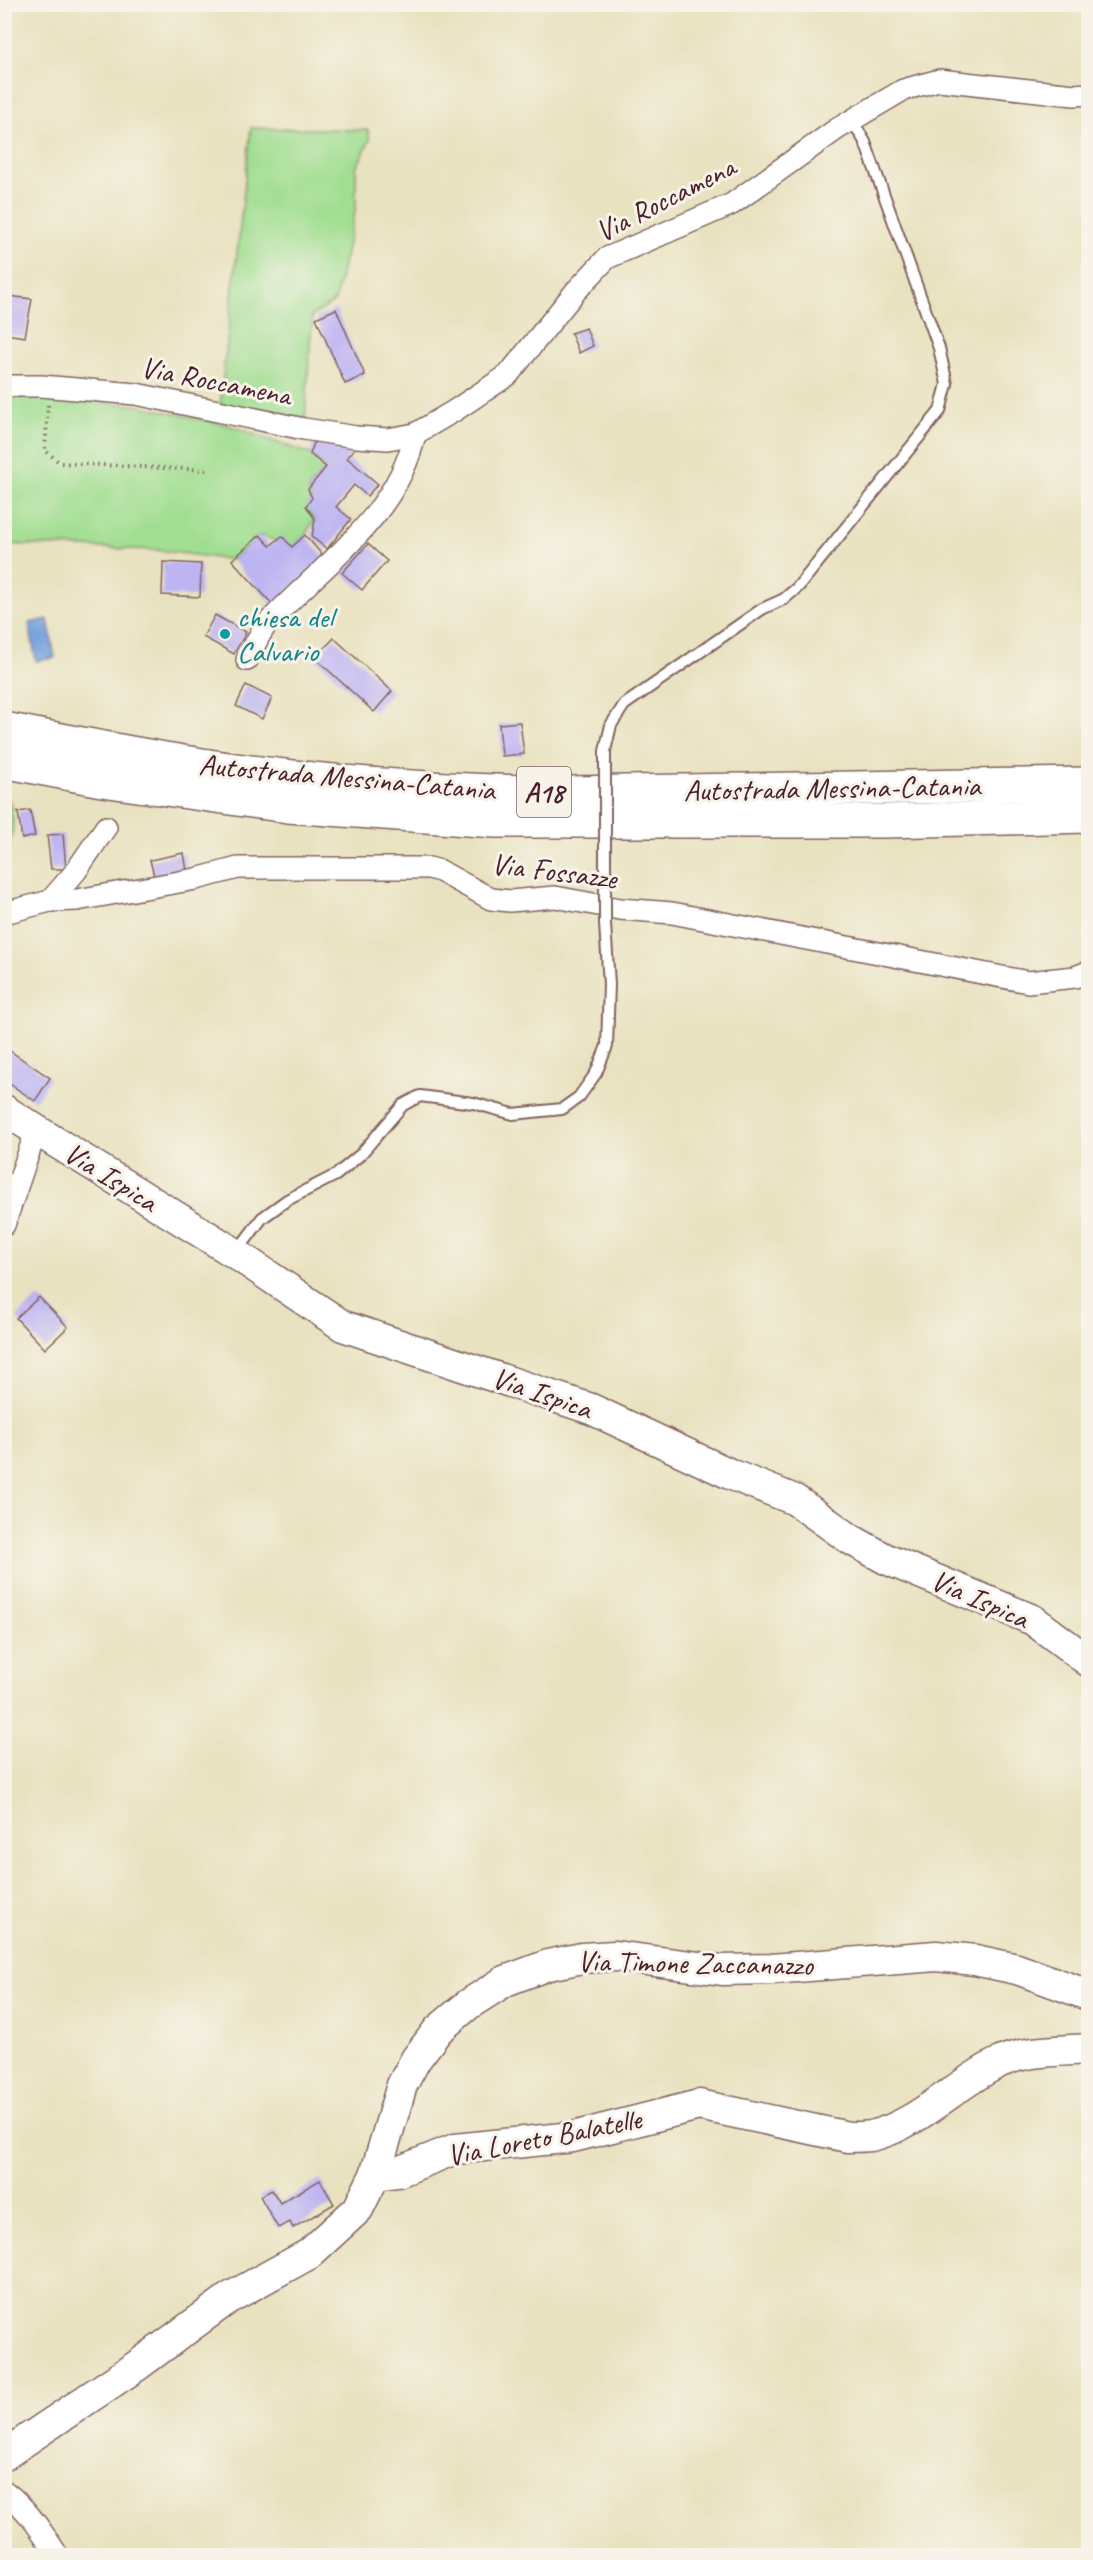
<svg xmlns="http://www.w3.org/2000/svg" width="1093" height="2560" viewBox="0 0 1093 2560" font-family="Caveat,sans-serif">
<style>
.green{fill:#a1de91;stroke:#767e5e;stroke-width:1.5}
.water{fill:#72a0db;stroke:#5e6083;stroke-width:1.5}
.building{fill:#bdb4f2}
.lines{fill:none;stroke-linecap:round;stroke-linejoin:round}
.lane-casing{stroke:#82635f;stroke-width:14}
.street-casing{stroke:#82635f;stroke-width:24}
.secondary-casing{stroke:#82635f;stroke-width:33}
.highway-casing{stroke:#82635f;stroke-width:36}
.path{stroke:#82635f;stroke-width:4;stroke-dasharray:1.5 4.5;stroke-linecap:butt}
.lane{stroke:#fff;stroke-width:10}
.street{stroke:#fff;stroke-width:21}
.secondary{stroke:#fff;stroke-width:30}
.highway{stroke:#fff;stroke-width:33}
.lane-bridge-casing{stroke:#82635f;stroke-width:14;stroke-linecap:butt}
.lane-bridge{stroke:#fff;stroke-width:10}
.culture-dot{fill:#0f9aa8;stroke:#f7f3e8;stroke-width:2}
.labels{text-anchor:middle;stroke-width:6;stroke-linejoin:round;paint-order:stroke}
.shield{fill:#f7f3e8;stroke:#7e5f64;stroke-width:1.5}
.shield-label{font-size:28px;font-weight:bold;fill:#4a1f2b}
.street-label{font-size:30px;fill:#4a1f2b;stroke:#f7f3e8}
.culture-label{font-size:30px;fill:#0d838f;stroke:#f7f3e8;text-anchor:start}
</style>
<rect width="100%" height="100%" fill="#f7f3e8"/>
<filter id="ink" filterUnits="userSpaceOnUse"><feTurbulence type="fractalNoise" baseFrequency=".0167" numOctaves="2"/><feDisplacementMap in="SourceGraphic" scale="12" xChannelSelector="R" yChannelSelector="G"/><feConvolveMatrix kernelMatrix="1 2 1 2 8 2 1 2 1" color-interpolation-filters="sRGB"/></filter>
<filter id="wash" filterUnits="userSpaceOnUse"><feTurbulence type="fractalNoise" baseFrequency=".008" numOctaves="4" result="noise"/><feDisplacementMap in="SourceGraphic" scale="24" xChannelSelector="R" yChannelSelector="G"/><feGaussianBlur stdDeviation="1.35" result="paint"/><feColorMatrix in="noise" values="0 0 0 0 0 0 0 0 0 0 0 0 0 0 0 0 0 1.4 0 .05"/><feComposite in="paint" operator="in"/></filter>
<g filter="url(#wash)">
<rect width="100%" height="100%" fill="#e9e2c0"/>
<g class="green">
<polygon points="251,128 368,130 370,140 356,168 356,207 335,301 312,316 305,419 220,405"/>
<polygon points="41,397 136,405 228,425 310,454 326,467 308,489 312,498 307,506 315,519 305,535 292,547 260,535 232,560 157,550 5,544 4,398"/>
<path d="M5 800 9 801C16 819 13 840 5 857Z"/>
</g>
<polygon class="water" points="48,619 55,658 36,661 29,623"/>
<g id="blocks">
<g class="building">
<polygon points="8,296 32,299 25,337 5,334"/>
<polygon points="336,309 365,375 345,384 316,318"/>
<polygon points="586,328 593,346 579,353 571,333"/>
<polygon points="315,440 356,447 347,458 378,484 367,496 354,485 336,507 351,519 327,549 312,537 315,519 306,506 312,498 308,489 326,467 310,454"/>
<polygon points="260,535 270,546 282,536 292,547 305,535 325,558 273,605 232,560"/>
<polygon points="368,544 387,561 362,590 342,573"/>
<polygon points="163,562 201,564 200,597 162,595"/>
<polygon points="215,615 246,632 234,654 203,637"/>
<polygon points="334,638 392,691 374,712 315,658"/>
<polygon points="246,685 272,698 262,719 236,706"/>
<polygon points="520,722 524,754 502,756 499,724"/>
<polygon points="30,810 35,836 22,839 18,812"/>
<polygon points="63,834 66,869 51,869 47,835"/>
<polygon points="184,853 187,871 155,880 150,860"/>
<polygon points="4,1047 50,1078 35,1101 4,1080"/>
<polygon points="39,1297 68,1327 45,1349 16,1318"/>
<polygon points="320,2180 334,2204 293,2228 290,2222 278,2228 260,2196 272,2190 280,2203"/>
</g>
</g>
</g>
<g filter="url(#ink)">
<use href="#blocks" fill-opacity="0" stroke="#82635f" stroke-width="1.5"/>
<g class="lines">
<defs>
<g id="lane">
<polyline points="605,751 611,725 624,705 762,609 784,599 798,587 940,411 947,384 939,348 865,142 852,120"/>
<polyline points="236,1253 262,1218 287,1200 336,1175 360,1155 403,1105 420,1096 473,1103 513,1114 562,1109 579,1097 596,1073 607,1046 609,984 605,924"/>
</g>
<g id="street">
<polyline points="4,386 41,386 136,394 304,429 356,437 388,439 415,434 454,411 508,375 575,292 607,258 732,204 837,129 903,90 939,80 1074,95 1088,94"/>
<path d="M247 660C253 649 259 634 267 624 320 567 398 516 415 434"/>
<polyline points="50,901 77,900 196,879 238,868 429,868 440,871 491,899 510,901 555,897 620,909 672,913 1028,982 1075,977 1088,972"/>
<polyline points="4,913 50,901 76,871 106,827"/>
<polyline points="4,1225 36,1131"/>
<path d="M4 2491C27 2508 43 2533 58 2556"/>
</g>
<g id="secondary">
<polyline points="4,1110 236,1254 343,1326 591,1409 730,1474 795,1500 850,1539 886,1559 1033,1620 1088,1661"/>
<path d="M375 2175 398 2172 455 2149 573 2137 699 2105 848 2137C856 2137 864 2137 871 2136 916 2126 957 2083 998 2063 1025 2050 1059 2051 1088 2049"/>
<polyline points="4,2455 138,2365 229,2298 309,2254 358,2209 375,2175 402,2085 416,2059 438,2030 469,2004 505,1981 548,1965 582,1958 615,1956 722,1970 771,1969 936,1956 975,1960 1017,1969 1088,1995"/>
</g>
<g id="highway">
<path d="M4 729C70 742 136 755 202 765 323 784 447 791 570 793L1088 784"/>
<polyline points="4,761 102,780 288,806 495,821 884,821 1088,816"/>
</g>
</defs>
<use href="#lane" class="lane-casing"/>
<use href="#street" class="street-casing"/>
<use href="#secondary" class="secondary-casing"/>
<use href="#highway" class="highway-casing"/>
<polyline class="path" points="48,405 45,450 60,463 206,470"/>
<use href="#lane" class="lane"/>
<use href="#street" class="street"/>
<use href="#secondary" class="secondary"/>
<use href="#highway" class="highway"/>
<defs>
<polyline id="lane-bridge" points="605,924 605,751"/>
</defs>
<use href="#lane-bridge" class="lane-bridge-casing"/>
<use href="#lane-bridge" class="lane-bridge"/>
</g>
</g>
<circle class="culture-dot" cx="225" cy="634" r="6"/>
<g class="labels">
<rect class="shield" x="517" y="767" width="54" height="50" rx="4.5"/>
<g class="shield-label">
<text x="544" y="802">A18</text>
</g>
<g class="street-label">
<text transform="translate(665 199) rotate(-27)" y="10">Via Roccamena</text>
<text transform="translate(216 381) rotate(11)" y="10">Via Roccamena</text>
<text transform="translate(347 777) rotate(5)" y="10">Autostrada Messina-Catania</text>
<text transform="translate(832 788) rotate(-1)" y="10">Autostrada Messina-Catania</text>
<text transform="translate(554 871) rotate(7)" y="10">Via Fossazze</text>
<text transform="translate(111 1177) rotate(32)" y="10">Via Ispica</text>
<text transform="translate(542 1393) rotate(19)" y="10">Via Ispica</text>
<text transform="translate(980 1599) rotate(24)" y="10">Via Ispica</text>
<text transform="translate(695 1963) rotate(1)" y="10">Via Timone Zaccanazzo</text>
<text transform="translate(544 2137) rotate(-11)" y="10">Via Loreto Balatelle</text>
</g>
<g class="culture-label">
<text x="237" y="627">chiesa del<tspan x="237" dy="34">Calvario</tspan></text>
</g>
</g>
<rect width="1093" height="2560" fill="none" stroke="#f7f3e8" stroke-width="24"/>
</svg>
